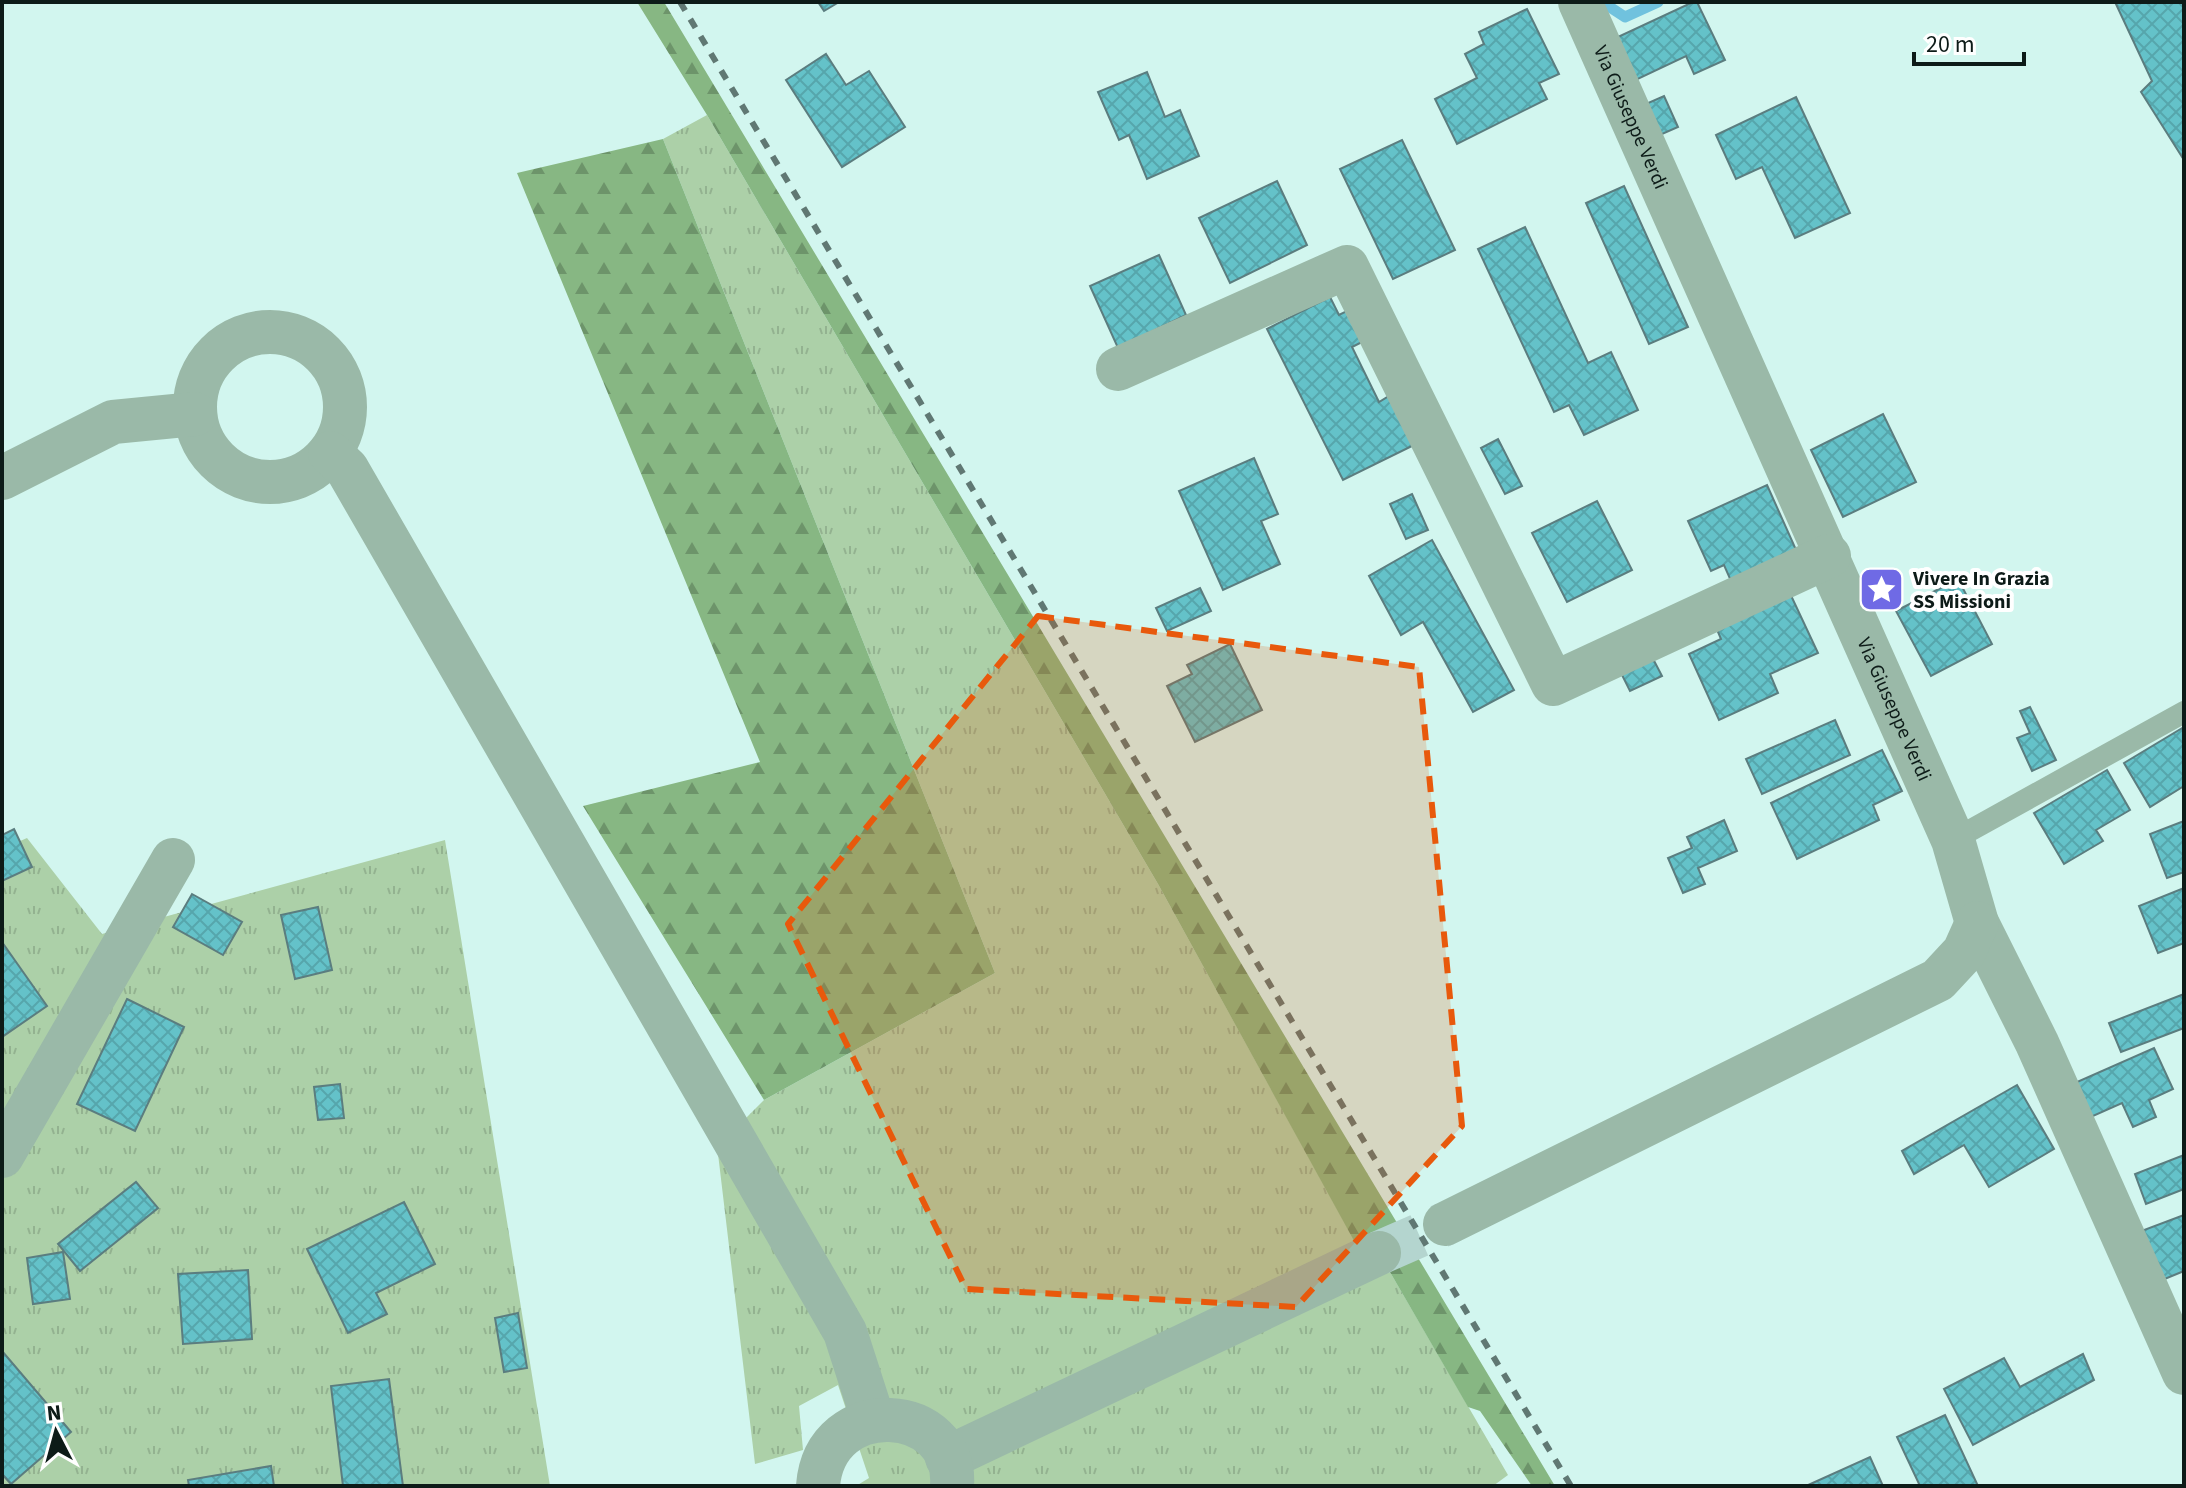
<svg xmlns="http://www.w3.org/2000/svg" width="2186" height="1488" viewBox="0 0 2186 1488" font-family="'Source Sans 3',sans-serif">
<style>
.grass{fill:url(#grass-tufts)}
.forest{fill:url(#forest-firs)}
.lines{fill:none;stroke-linecap:round;stroke-linejoin:round}
.stream{stroke:#70c2de;stroke-width:11}
.building{fill:url(#building-cross-hatch);stroke:#5b7d7f;stroke-width:2}
.street-tunnel{stroke:#b4d5cf;stroke-width:44;stroke-dasharray:44 22;stroke-linecap:butt}
.path{stroke:#8faba6;stroke-width:5;stroke-dasharray:4 4;stroke-linecap:butt}
.lane{stroke:#9ab9a8;stroke-width:22}
.street{stroke:#9ab9a8;stroke-width:44}
.rail{stroke:#607873;stroke-width:6;stroke-dasharray:10 10;stroke-linecap:butt}
.marked{fill:#e8590c;fill-opacity:0.2;stroke:#e8590c;stroke-width:6;stroke-dasharray:16 10;stroke-linejoin:round}
.labels{text-anchor:middle;stroke-width:8;stroke-linejoin:round;paint-order:stroke}
.street-label{font-size:20px;fill:#0d1b18;stroke:#fff}
.poi-label{font-size:20px;font-weight:bold;fill:#0d1b18;stroke:#fff;text-anchor:start}
</style>
<defs>
<pattern id="grass-tufts" width="24" height="20" patternUnits="userSpaceOnUse" patternTransform="scale(2)"><rect width="24" height="20" fill="#acd0a8"/><path d="M3 7l-1-3M5 7V3M7 7l1-3M15 17l-1-3M17 17v-4M19 17l1-3" fill="none" stroke="#93b290"/></pattern>
<pattern id="forest-firs" width="22" height="20" patternUnits="userSpaceOnUse" patternTransform="scale(2)"><rect width="22" height="20" fill="#87b783"/><path d="M5 1l3.5 6h-7zM16 11l3.5 6h-7z" fill="#6d946a"/></pattern>
<pattern id="building-cross-hatch" width="8" height="8" patternUnits="userSpaceOnUse" patternTransform="scale(2)"><rect width="8" height="8" fill="#64c2c9"/><path d="M0 0l8 8M0 8l8-8" fill="none" stroke="#56a6ac"/></pattern>
</defs>
<rect width="100%" height="100%" fill="#d2f6ef"/>
<g class="grass">
<polygon points="707,115 1158,884 1364,1258 1379,1253 1508,1475 1493,1486 856,1486 869,1478 838,1385 799,1406 803,1450 755,1464 716,1137 743,1121 764,1100 995,973 663,139"/>
<polygon points="27,838 102,934 445,840 550,1486 2,1486 2,849"/>
</g>
<g class="forest">
<polygon points="637,2 664,2 1555,1486 1532,1486 1480,1411 1468,1407 1379,1253 1364,1259 1158,884 707,115"/>
<polygon points="663,139 995,973 764,1100 583,806 760,762 517,173"/>
</g>
<g class="lines">
<polyline class="stream" points="1602,2 1625,17 1658,2"/>
</g>
<g class="building">
<polygon points="818,2 839,2 824,11"/>
<polygon points="1693,2 1697,2 1725,60 1694,74 1686,56 1625,85 1605,43"/>
<polygon points="2115,2 2184,2 2184,160 2141,92 2152,81"/>
<polygon points="1527,9 1559,74 1539,83 1547,99 1457,144 1435,99 1477,78 1465,54 1484,44 1479,32"/>
<polygon points="826,54 846,85 869,71 905,127 842,167 786,80"/>
<polygon points="1147,72 1165,117 1180,110 1199,156 1147,179 1129,135 1119,140 1098,92"/>
<polygon points="1664,96 1678,127 1653,138 1639,107"/>
<polygon points="1796,97 1850,213 1795,238 1762,167 1736,179 1716,135"/>
<polygon points="1402,140 1455,250 1393,279 1340,169"/>
<polygon points="1277,181 1307,245 1230,283 1199,218"/>
<polygon points="1624,186 1688,327 1649,344 1586,203"/>
<polygon points="1525,227 1588,363 1611,352 1638,410 1584,435 1569,405 1554,412 1478,249"/>
<polygon points="1159,255 1186,315 1118,348 1090,286"/>
<polygon points="1330,297 1339,315 1353,308 1368,339 1352,347 1379,402 1389,396 1414,445 1343,480 1267,329"/>
<polygon points="1883,414 1916,482 1843,517 1811,450"/>
<polygon points="1498,439 1522,486 1505,494 1481,448"/>
<polygon points="1254,458 1278,514 1261,521 1280,564 1223,590 1179,491"/>
<polygon points="1767,485 1801,561 1735,590 1724,565 1711,571 1688,521"/>
<polygon points="1412,494 1428,530 1406,539 1390,504"/>
<polygon points="1597,501 1632,570 1567,602 1532,533"/>
<polygon points="1432,540 1514,690 1473,712 1423,622 1401,635 1369,576"/>
<polygon points="1958,579 1992,644 1931,676 1896,611"/>
<polygon points="1787,587 1818,653 1770,674 1778,693 1719,720 1689,654 1721,639 1713,620"/>
<polygon points="1200,588 1211,611 1167,631 1156,608"/>
<polygon points="1230,644 1262,710 1195,742 1167,686 1192,674 1187,665"/>
<polygon points="1650,653 1662,676 1630,691 1619,669"/>
<polygon points="2030,707 2056,760 2032,771 2017,738 2030,733 2020,711"/>
<polygon points="1835,720 1850,755 1762,794 1746,759"/>
<polygon points="2184,727 2184,786 2150,807 2124,763"/>
<polygon points="1882,750 1902,791 1873,805 1879,820 1797,859 1771,803"/>
<polygon points="2107,770 2130,810 2096,830 2103,841 2064,864 2034,813"/>
<polygon points="1724,820 1737,851 1698,868 1705,884 1683,893 1668,858 1692,848 1687,837"/>
<polygon points="2184,821 2184,872 2167,878 2150,834"/>
<polygon points="14,829 32,867 2,881 2,835"/>
<polygon points="2184,888 2184,943 2158,953 2139,906"/>
<polygon points="192,894 242,922 223,955 173,927"/>
<polygon points="318,907 332,970 295,979 281,915"/>
<polygon points="2,942 47,1006 2,1037"/>
<polygon points="2184,994 2184,1028 2121,1052 2109,1023"/>
<polygon points="127,999 184,1027 135,1131 77,1104"/>
<polygon points="2154,1048 2173,1089 2149,1100 2156,1117 2133,1127 2122,1103 2084,1120 2068,1086"/>
<polygon points="340,1084 344,1118 318,1120 314,1087"/>
<polygon points="2017,1085 2054,1149 1989,1187 1964,1145 1914,1174 1902,1151"/>
<polygon points="2184,1155 2184,1189 2146,1204 2135,1174"/>
<polygon points="136,1182 158,1208 80,1271 58,1244"/>
<polygon points="404,1202 435,1264 376,1293 387,1314 348,1333 307,1249"/>
<polygon points="2184,1215 2184,1271 2155,1283 2136,1233"/>
<polygon points="63,1252 70,1299 33,1304 27,1258"/>
<polygon points="248,1270 252,1339 183,1344 178,1274"/>
<polygon points="518,1313 527,1368 504,1372 495,1318"/>
<polygon points="2,1351 71,1432 11,1484 2,1474"/>
<polygon points="2083,1354 2094,1380 1973,1445 1944,1389 2004,1358 2020,1387"/>
<polygon points="389,1379 403,1486 343,1486 331,1386"/>
<polygon points="1945,1415 1978,1486 1920,1486 1897,1437"/>
<polygon points="1870,1457 1883,1486 1806,1486"/>
<polygon points="271,1466 274,1486 189,1486 188,1480"/>
</g>
<g class="lines">
<polyline class="street-tunnel" points="1379,1253 1445,1224"/>
<path class="path" d="M196 454C230 501 256 503 308 485"/>
<polyline class="lane" points="1953,840 2184,712"/>
<g class="street">
<path id="s1" d="M1580 2 1953 840 1977 923 2037 1043 2184 1373"/>
<circle cx="270" cy="407" r="75"/>
<polyline points="1118,369 1347,267 1553,684 1829,556"/>
<polyline points="330,453 347,469 845,1332 873,1419"/>
<polyline points="2,478 113,422 195,414"/>
<polyline points="2,1156 173,860"/>
<polyline points="1445,1224 1938,980 1964,952 1977,923"/>
<polyline points="947,1458 1379,1253"/>
<path d="M818 1486C825 1393 958 1403 952 1486"/>
</g>
<polyline class="rail" points="680,2 1571,1486"/>
</g>
<path class="marked" d="M1038 616 1419 667 1462 1126 1296 1307 966 1289 788 924Z"/>
<defs>
<symbol id="sight-square" viewBox="-11 -11 22 22"><rect x="-9" y="-9" width="18" height="18" rx="4" fill="#6f6ae5" stroke="#fff"/><path d="M0-6L1.8-2.2L6-1.7L2.9 1.2L3.7 5.4L0 3.3L-3.7 5.4L-2.9 1.2L-6-1.7L-1.8-2.2Z" fill="#fff"/></symbol>
</defs>
<g fill-rule="evenodd">
<use href="#sight-square" x="1856" y="564" width="51" height="51"/>
</g>
<g class="labels">
<g class="street-label">
<text dy="7" stroke="none"><textPath href="#s1" startOffset="126">Via Giuseppe Verdi</textPath></text>
<text dy="7" stroke="none"><textPath href="#s1" startOffset="774">Via Giuseppe Verdi</textPath></text>
</g>
<g class="poi-label">
<text x="1913" y="585">Vivere In Grazia<tspan x="1913" dy="23">SS Missioni</tspan></text>
</g>
</g>
<rect width="2186" height="1488" fill="none" stroke="#0d1b18" stroke-width="8"/>
<g transform="translate(56 1432) rotate(354)" stroke="#ffffff" stroke-width="6" paint-order="stroke">
<path d="M0-6L14 30L0 20L-14 30Z" fill="#0d1b18"/>
<text y="-12" font-size="22" font-weight="bold" text-anchor="middle" fill="#0d1b18">N</text>
</g>
<path d="M1914 52v12h110v-12" fill="none" stroke="#0d1b18" stroke-width="4"/>
<text x="1926" y="52" font-size="24" fill="#0d1b18" stroke="#ffffff" stroke-width="6" paint-order="stroke">20 m</text>
</svg>
